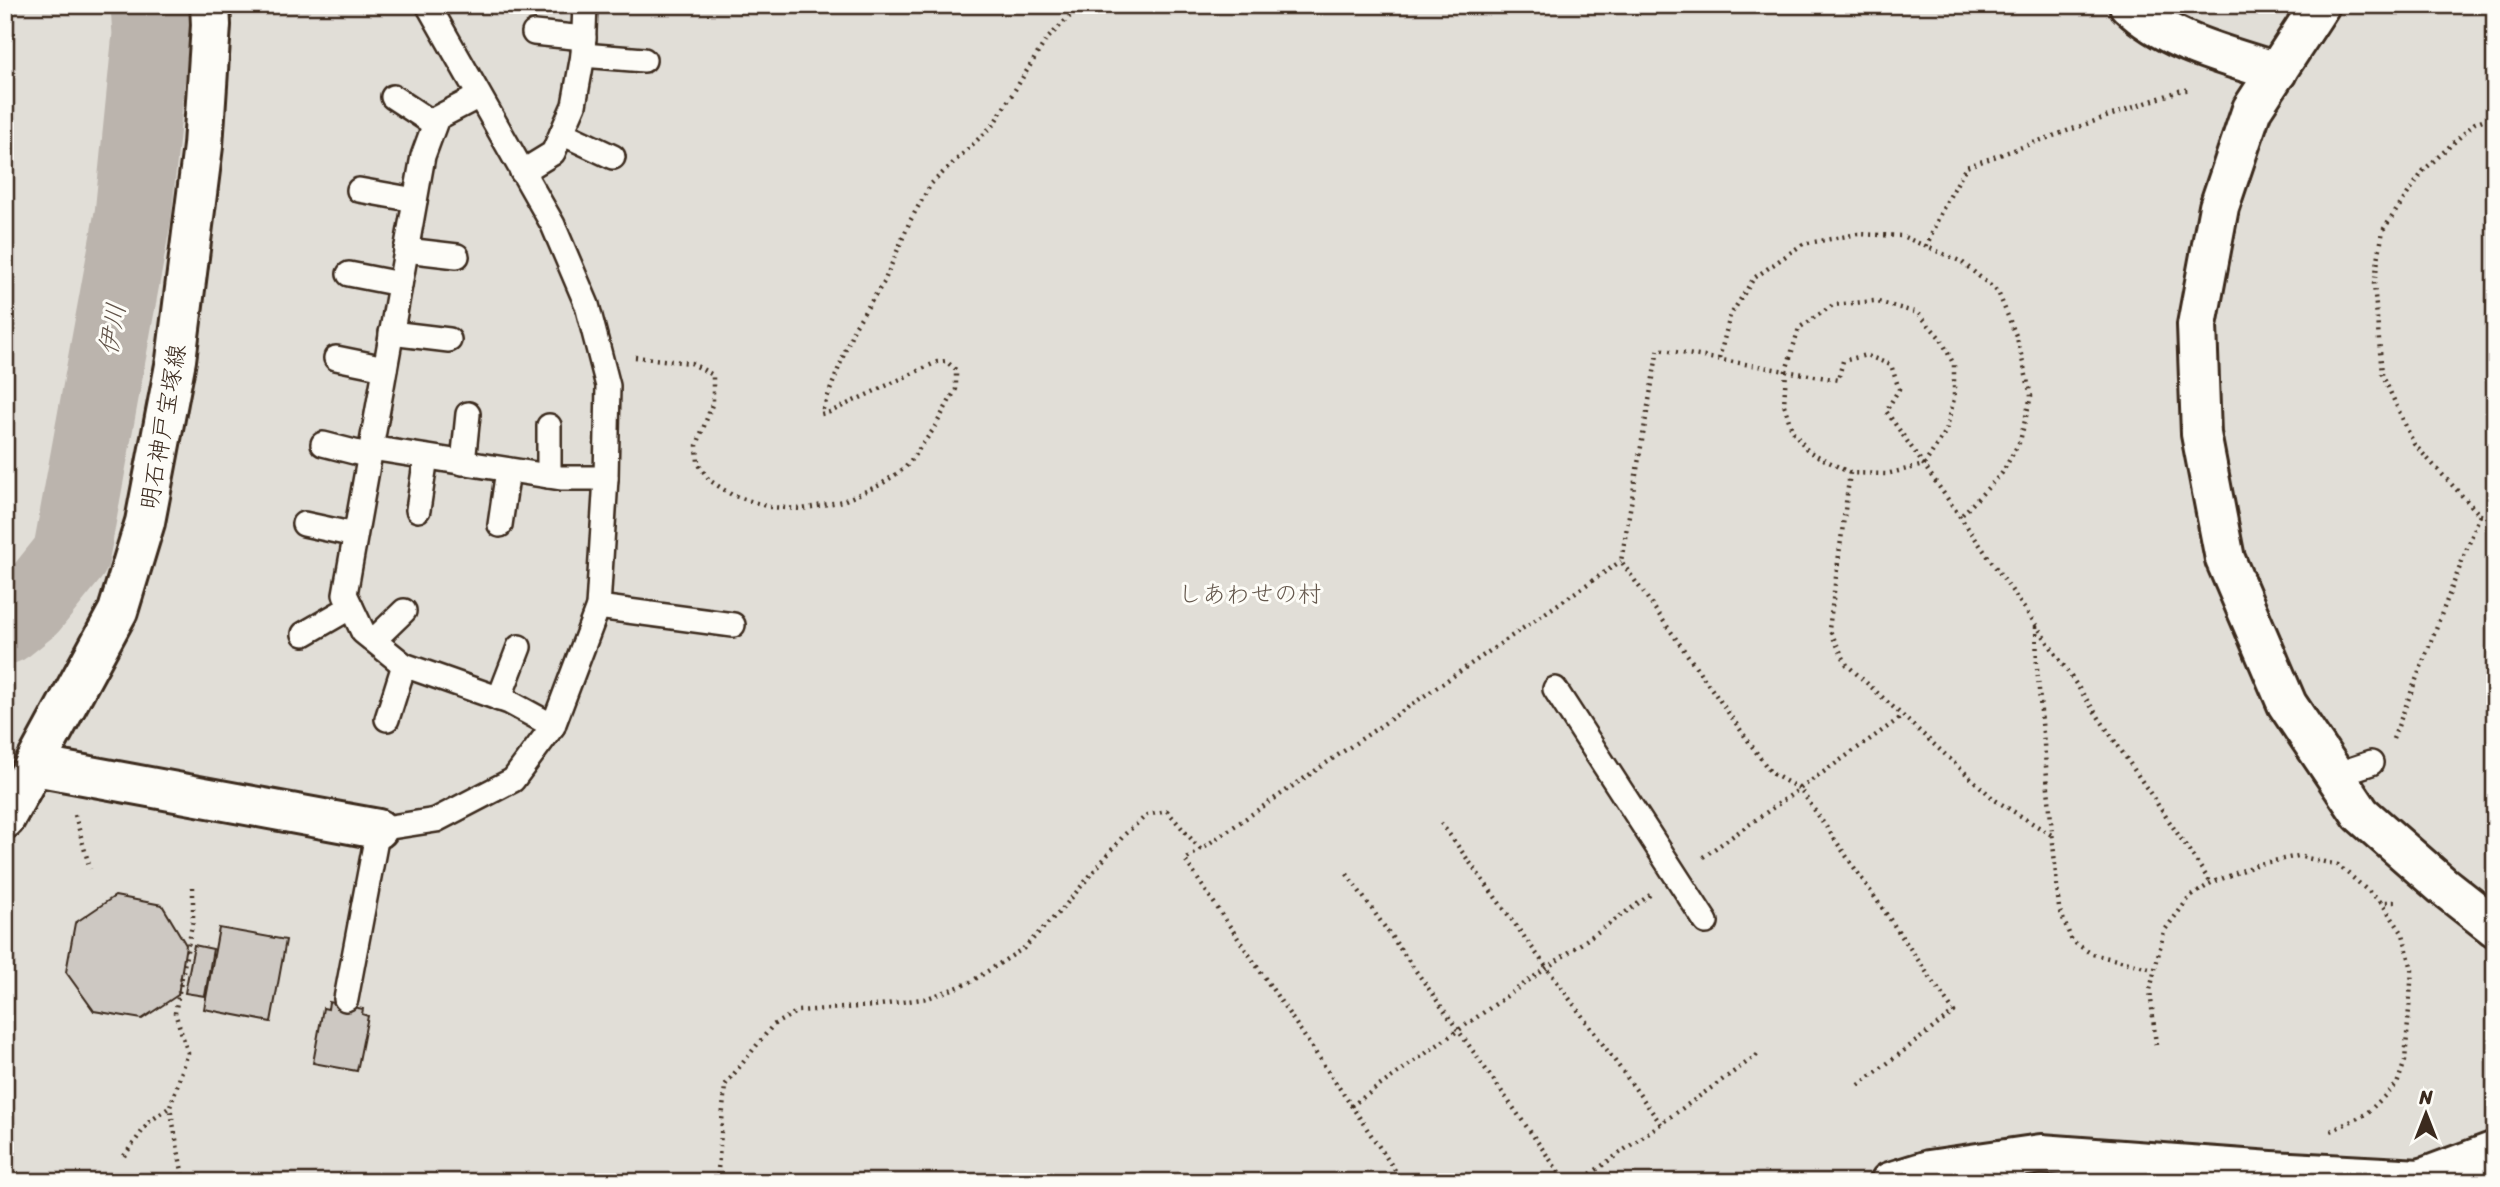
<svg xmlns="http://www.w3.org/2000/svg" width="2500" height="1187" viewBox="0 0 2500 1187" font-family="Sriracha,'Klee One',sans-serif">
<style>
.green{fill:#e1ded7;stroke:#8e847a;stroke-width:2}
.lines{fill:none;stroke-linecap:round;stroke-linejoin:round}
.river{stroke:#bbb4ad;stroke-width:77}
.building{fill:#cdc8c2;stroke:#3b2a1e;stroke-width:2}
.lane-casing{stroke:#3b2a1e;stroke-width:28}
.secondary-casing{stroke:#3b2a1e;stroke-width:44}
.path{stroke:#3b2a1e;stroke-width:4.5;stroke-dasharray:2 5;stroke-linecap:butt}
.lane{stroke:#fdfcf7;stroke-width:23}
.secondary{stroke:#fdfcf7;stroke-width:38}
.labels{text-anchor:middle;stroke-width:6;stroke-linejoin:round;paint-order:stroke}
.street-label{font-size:24px;fill:#3b2a1e;stroke:#fdfcf7}
.park-label{font-size:24px;fill:#64574c;stroke:#fdfcf7}
.water-label{font-size:26px;font-style:italic;fill:#615349;stroke:#fdfcf7}
</style>
<rect width="100%" height="100%" fill="#fdfcf7"/>
<filter id="ink" filterUnits="userSpaceOnUse"><feTurbulence type="fractalNoise" baseFrequency=".0143" numOctaves="2"/><feDisplacementMap in="SourceGraphic" scale="14" xChannelSelector="R" yChannelSelector="G"/><feConvolveMatrix kernelMatrix="1 2 1 2 8 2 1 2 1" color-interpolation-filters="sRGB"/></filter>
<g filter="url(#ink)">
<rect class="green" x="5" y="5" width="2490" height="1177"/>
<g class="lines">
<polyline class="river" points="5,626 30,606 71,555 133,215 151,34 149,5"/>
</g>
<g class="building">
<polygon points="115,896 162,905 186,945 178,995 142,1019 94,1011 66,972 75,923"/>
<polygon points="219,928 286,940 271,1022 204,1009"/>
<polygon points="194,945 213,949 205,996 185,993"/>
<polygon points="329,1002 363,1009 362,1014 368,1016 357,1071 313,1063 323,1008 328,1009"/>
</g>
<g class="lines">
<defs>
<g id="lane">
<polyline points="534,33 584,38"/>
<polyline points="583,55 644,60"/>
<polyline points="479,96 437,118 423,156 345,594 363,632 404,665 509,702 553,726"/>
<polyline points="393,97 434,124"/>
<polyline points="562,133 613,157"/>
<polyline points="522,172 553,153 574,105 583,55 585,5"/>
<polyline points="359,190 415,200"/>
<polyline points="406,250 457,256"/>
<polyline points="349,274 400,284"/>
<polyline points="391,333 449,340"/>
<polyline points="336,358 385,368"/>
<polyline points="549,426 549,476"/>
<polyline points="323,444 370,456"/>
<polyline points="371,448 561,478 606,478"/>
<polyline points="463,463 468,414"/>
<polyline points="418,510 426,457"/>
<polyline points="304,524 355,535"/>
<polyline points="500,525 508,470"/>
<polyline points="598,607 733,625"/>
<polyline points="304,634 351,607"/>
<polyline points="374,640 404,611"/>
<polyline points="1555,689 1706,922"/>
<polyline points="499,699 519,647"/>
<polyline points="387,719 404,665"/>
<polyline points="2335,775 2371,763"/>
<polyline points="346,999 378,829 436,820 513,780 553,726 598,607 606,478 608,386 587,305 553,225 428,5"/>
</g>
<g id="secondary">
<path d="M2129 5C2167 42 2228 56 2277 72"/>
<polyline points="2320,5 2252,109 2219,207 2197,325 2201,434 2225,559 2287,704 2361,814 2443,886 2495,927"/>
<polyline points="35,766 378,829"/>
<polyline points="5,819 118,611 145,522 176,360 203,146 211,25 210,5"/>
<polyline points="1890,1182 1929,1170 2041,1154 2271,1171 2420,1179 2495,1151"/>
</g>
</defs>
<use href="#lane" class="lane-casing"/>
<use href="#secondary" class="secondary-casing"/>
<g class="path">
<polyline points="1926,247 1941,212 1966,167 2179,91 2192,89"/>
<polyline points="635,357 691,363 713,375 713,402 697,445 698,463 709,480 732,495 769,507 802,509 843,501 880,485 905,468 933,430 956,389 956,370 946,361 937,362 830,412 821,414 854,328 884,282 910,221 931,184 993,125 1046,40 1069,17 1090,5"/>
<polyline points="1719,359 1730,316 1754,278 1803,244 1858,234 1902,236 1962,262 1998,292 2017,338 2031,396 2020,441 2002,473 1960,517"/>
<polyline points="1850,473 1808,451 1792,430 1784,405 1786,371 1799,328 1833,305 1874,301 1918,313 1941,339 1954,365 1954,399 1946,431 1924,465 1886,474 1850,473 1829,629 1847,665 1995,800 2053,836"/>
<polyline points="2480,515 2495,519"/>
<polyline points="2036,626 2037,668 2059,908 2072,941 2092,954 2153,969"/>
<polyline points="2393,739 2480,515 2414,444 2382,374 2374,284 2383,230 2424,170 2475,123 2495,115"/>
<polyline points="75,815 90,869"/>
<polyline points="1441,823 1661,1124"/>
<polyline points="1703,857 1903,716"/>
<polyline points="1347,874 1566,1182"/>
<polyline points="2156,1045 2150,990 2164,931 2189,898 2211,883 2259,864 2298,856 2338,865 2381,902 2399,902"/>
<polyline points="1859,1085 1954,1012 1800,789 1771,773 1621,561 1658,349 1838,380 1843,361 1866,355 1891,365 1899,389 1886,411 2036,625 2211,883"/>
<polyline points="1351,1106 1650,895"/>
<polyline points="2331,1131 2366,1114 2397,1084 2405,1061 2412,970 2403,934 2381,902"/>
<polyline points="124,1156 149,1122 170,1107"/>
<polyline points="184,1182 170,1107 188,1053 175,1013 193,920 193,883"/>
<polyline points="717,1182 725,1085 773,1025 798,1011 874,1006 928,998 969,983 1024,948 1063,908 1125,834 1147,815 1167,811 1201,850"/>
<polyline points="1403,1182 1185,860 1621,561"/>
<polyline points="1579,1182 1760,1053"/>
</g>
<use href="#lane" class="lane"/>
<use href="#secondary" class="secondary"/>
</g>
</g>
<g class="labels">
<g class="street-label">
<text transform="translate(163 427) rotate(-80)" y="8">明石神戸宝塚線</text>
</g>
<g class="park-label">
<text x="1250" y="602">しあわせの村</text>
</g>
<g class="water-label">
<text transform="translate(112 329) rotate(-80)" y="9">伊川</text>
</g>
</g>
<rect width="2500" height="1187" fill="none" stroke="#fdfcf7" stroke-width="28"/>
<rect x="14" y="14" width="2472" height="1159" fill="none" stroke="#3b2a1e" stroke-width="2.5" filter="url(#ink)"/>
<g transform="translate(2426 1114)" stroke="#fdfcf7" stroke-width="5" paint-order="stroke">
<path d="M0-5L12 26L0 18L-12 26Z" fill="#3b2a1e"/>
<text y="-10" font-size="19" font-weight="bold" text-anchor="middle" fill="#3b2a1e">N</text>
</g>
</svg>
